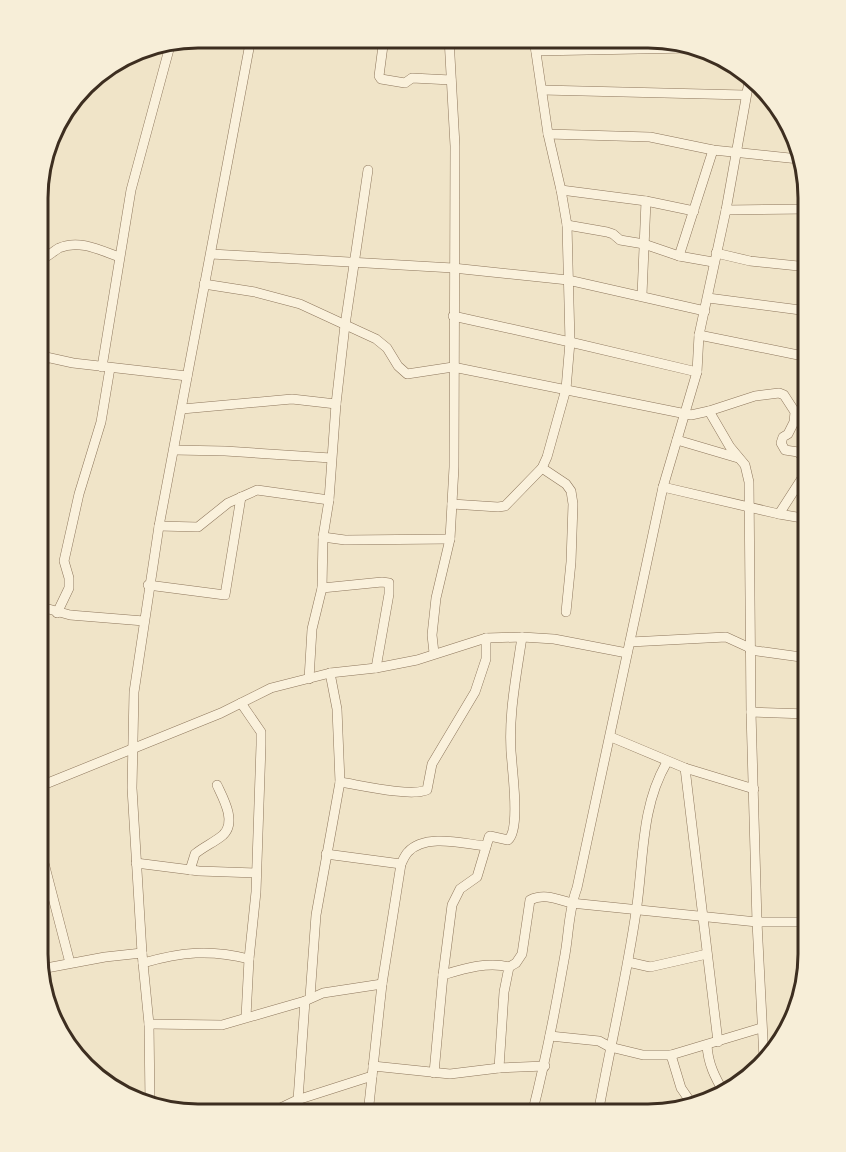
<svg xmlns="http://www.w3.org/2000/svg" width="846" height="1152" viewBox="0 0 846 1152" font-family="Literata,serif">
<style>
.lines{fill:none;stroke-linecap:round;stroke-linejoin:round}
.minor-casing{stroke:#8d765c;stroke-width:10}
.minor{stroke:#faf1dc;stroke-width:9}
.rim{fill:none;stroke:#3d2e20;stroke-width:3}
</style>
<rect width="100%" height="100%" fill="#f0e4c8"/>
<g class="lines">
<defs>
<g id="minor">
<polyline points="384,38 379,76 381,79 405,83 412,78 451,80"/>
<polyline points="536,51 690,48"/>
<path d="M86 85C94 83 101 79 103 71"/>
<polyline points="542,90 745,95"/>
<polyline points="548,134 650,137 713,150 799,159"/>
<polyline points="561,190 646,201 694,211"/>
<polyline points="808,194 808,209"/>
<polyline points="726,210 808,209"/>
<polyline points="567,225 607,232 613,234 620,240 644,244 679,256 713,262"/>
<polyline points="716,253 750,261 808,267"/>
<polyline points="211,254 453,268 568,280 705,311"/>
<polyline points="679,256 713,150"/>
<path d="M39 260C47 258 52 252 59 248 79 239 100 250 119 257"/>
<polyline points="204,284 255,292 300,304 376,339 387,348 398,366 407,374 453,367 691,415 709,411 730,447 745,465 749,482 751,712 757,922 764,1059"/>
<polyline points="642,295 646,201"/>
<polyline points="708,298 808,311"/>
<polyline points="453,316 570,342 697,372"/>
<polyline points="699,335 808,357"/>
<polyline points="39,354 46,357 73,363 187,376"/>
<polyline points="102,367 131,190 171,42"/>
<polyline points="39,380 46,357"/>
<polyline points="182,409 292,399 336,404"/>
<polyline points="709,411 755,396 779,393 784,395 795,412 794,422 788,434 783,437 781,443 785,450 798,452 808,462"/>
<polyline points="677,440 738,458"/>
<polyline points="174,450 225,451 331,458"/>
<polyline points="542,468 566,484 571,491 573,504 571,562 566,612"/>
<polyline points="663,487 779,514 808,519"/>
<polyline points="452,504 498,507 505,506 542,468 547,457 566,389 570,342 567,225 561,190 548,134 534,39"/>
<polyline points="779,514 808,469"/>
<polyline points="159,526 198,527 228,503 257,490 329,500"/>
<polyline points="323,537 345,540 450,539"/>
<polyline points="148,585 225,595 241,497"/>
<polyline points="322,588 382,582 389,583 389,594 376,668"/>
<polyline points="38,606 70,615 144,621"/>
<polyline points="57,613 69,588 69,578 64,561 79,494 101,422 110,368"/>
<polyline points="630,642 726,637 750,648"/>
<polyline points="750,650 808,658"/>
<polyline points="434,653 432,635 436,598 450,539 454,467 455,146 449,38"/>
<polyline points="309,679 312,629 322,588 323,537 329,500 336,404 345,325 368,170"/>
<polyline points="241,703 261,732 261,745 256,892 249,959 246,1017"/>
<polyline points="751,712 808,714"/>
<polyline points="611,737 685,768 754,789"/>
<polyline points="685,768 718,1042"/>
<path d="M340 782C360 785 410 797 427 790L432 764 475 692 486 659V638"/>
<polyline points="38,787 221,713 271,688 330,673 376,668 417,660 486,638 522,637 554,639 627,653"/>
<polyline points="38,840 70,963"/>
<polyline points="326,854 401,864"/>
<polyline points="136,863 199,871 256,873"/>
<path d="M190 870 195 854C203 847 215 842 223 835 237 822 223 798 217 785"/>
<polyline points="628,962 650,967 707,954"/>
<path d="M143 963C181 952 210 949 249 959"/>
<path d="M509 967 516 963 522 954 530 900C544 893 557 899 571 903L757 922H808"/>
<polyline points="41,969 105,957 142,953"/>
<path d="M443 975C463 969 488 961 509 967L504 992 499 1068"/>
<polyline points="310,997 316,915 340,782 337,709 330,673"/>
<polyline points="149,1024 222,1025 305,1001 323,993 382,984"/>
<polyline points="550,1036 599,1041 610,1047 643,1055 671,1055 761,1028"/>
<path d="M707 1045C708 1064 715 1077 724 1093"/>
<polyline points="671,1055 681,1088 692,1104"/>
<polyline points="373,1066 450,1074 499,1068 545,1066"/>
<path d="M434 1073 443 975 452 905 460 889 477 877 489 837 490 836 508 840C520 830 513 778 512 763 507 721 516 678 522 637"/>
<polyline points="150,1103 149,1024 142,953 132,788 134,692 159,526 251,38"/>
<polyline points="270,1113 297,1100 372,1076"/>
<polyline points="297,1114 305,1001"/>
<path d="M368 1114 382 984 401 864C403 860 405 855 408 852 426 833 464 844 486 846"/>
<path d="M532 1114C545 1063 555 1012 564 960 569 936 568 911 577 888L663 487 697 372 699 335 726 210 750 76"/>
<path d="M598 1114C610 1047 626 980 636 912 644 861 640 808 667 762"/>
</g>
</defs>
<use href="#minor" class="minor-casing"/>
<use href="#minor" class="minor"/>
</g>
<path d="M0 0H846V1152H0ZM198 48H648A150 150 0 0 1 798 198V954A150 150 0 0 1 648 1104H198A150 150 0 0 1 48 954V198A150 150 0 0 1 198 48Z" fill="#f7eed8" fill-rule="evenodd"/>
<path class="rim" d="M198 48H648A150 150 0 0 1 798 198V954A150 150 0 0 1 648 1104H198A150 150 0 0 1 48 954V198A150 150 0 0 1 198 48Z"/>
</svg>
